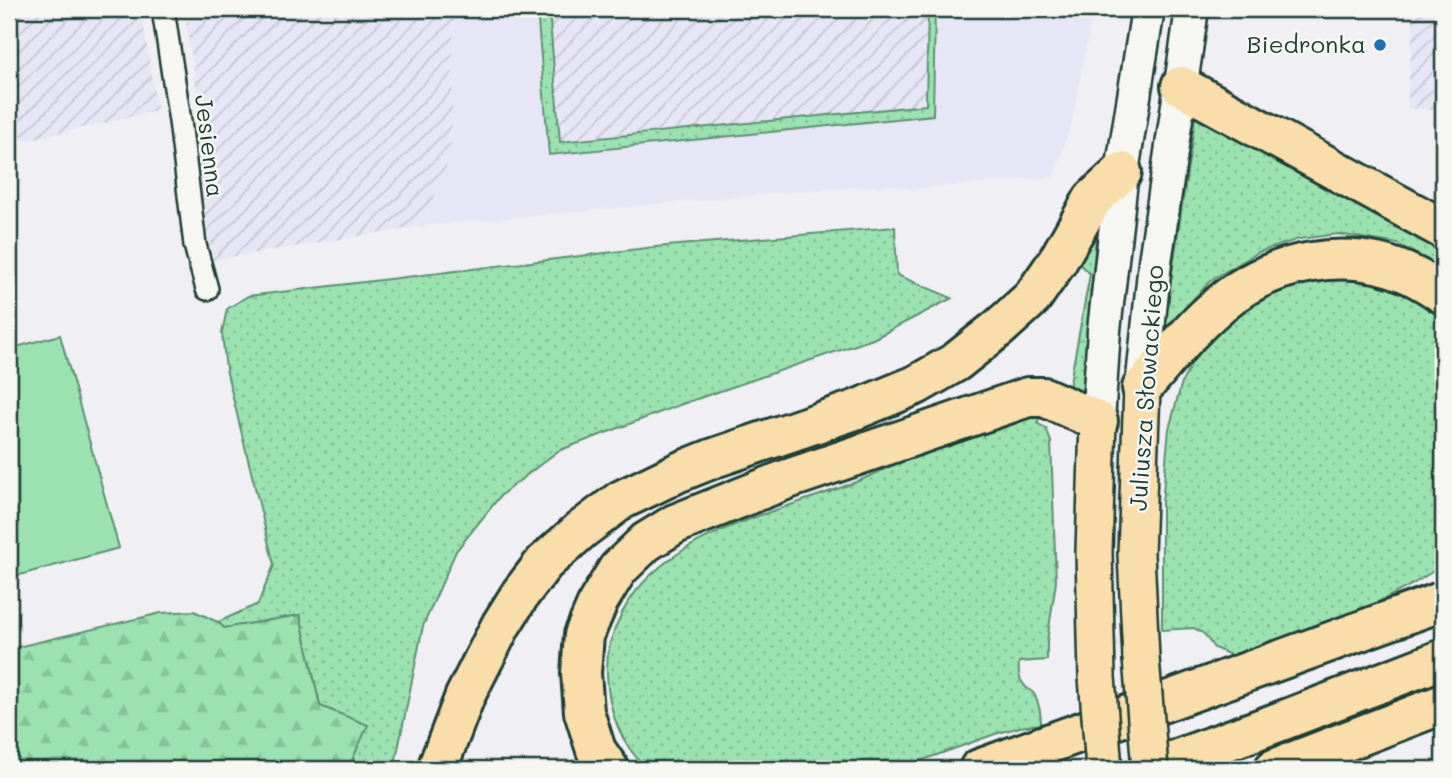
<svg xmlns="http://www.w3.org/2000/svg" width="1452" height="778" viewBox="0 0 1452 778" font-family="Mali,sans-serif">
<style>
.built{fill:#e6e6f6}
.industrial{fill:url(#industrial-furrows)}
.grass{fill:url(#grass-dots);stroke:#5d9072;stroke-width:2}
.forest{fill:url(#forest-firs);stroke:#5d9072;stroke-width:2}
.pitch{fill:#9be2b0;stroke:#5d9072;stroke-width:2}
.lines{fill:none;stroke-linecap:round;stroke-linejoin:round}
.minor-casing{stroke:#1f3d34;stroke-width:26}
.secondary-casing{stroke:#1f3d34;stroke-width:37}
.primary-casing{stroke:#1f3d34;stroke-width:40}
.motorway-casing{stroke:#1f3d34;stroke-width:44}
.minor{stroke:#f6f6f2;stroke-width:21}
.secondary{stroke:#f6f6f2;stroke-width:32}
.primary{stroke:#f9deab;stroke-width:35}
.motorway{stroke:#f9deab;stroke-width:38}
.primary-bridge-casing{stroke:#1f3d34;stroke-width:40;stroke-linecap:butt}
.primary-bridge{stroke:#f9deab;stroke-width:35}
.poi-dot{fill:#1f6fb2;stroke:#f6f6f2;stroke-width:2.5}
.labels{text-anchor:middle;stroke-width:5;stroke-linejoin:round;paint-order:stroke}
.poi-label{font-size:24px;fill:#1f3d34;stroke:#f6f6f2;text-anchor:end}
.street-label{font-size:24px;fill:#1f3d34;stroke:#f6f6f2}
</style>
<defs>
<pattern id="industrial-furrows" width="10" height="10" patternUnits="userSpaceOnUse" patternTransform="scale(1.75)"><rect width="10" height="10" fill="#e6e6f6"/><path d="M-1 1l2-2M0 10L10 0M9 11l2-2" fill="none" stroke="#c5c6d4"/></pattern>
<pattern id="grass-dots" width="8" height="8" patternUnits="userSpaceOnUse" patternTransform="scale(1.75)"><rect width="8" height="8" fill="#9be2b0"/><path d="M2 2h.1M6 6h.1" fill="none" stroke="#85c398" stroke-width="1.8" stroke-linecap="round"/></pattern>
<pattern id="forest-firs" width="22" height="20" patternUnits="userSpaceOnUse" patternTransform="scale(1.75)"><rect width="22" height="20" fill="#9be2b0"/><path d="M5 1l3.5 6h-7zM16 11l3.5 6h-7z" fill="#85c398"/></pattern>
</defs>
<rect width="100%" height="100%" fill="#efeff4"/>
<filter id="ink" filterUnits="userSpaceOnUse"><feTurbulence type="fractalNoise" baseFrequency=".0143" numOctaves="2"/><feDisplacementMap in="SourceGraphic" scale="14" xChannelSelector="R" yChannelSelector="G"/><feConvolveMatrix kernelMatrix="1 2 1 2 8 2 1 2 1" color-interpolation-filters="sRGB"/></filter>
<g filter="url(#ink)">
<polygon class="built" points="454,9 537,9 550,155 933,115 935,9 1093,9 1072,122 1053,177 912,189 890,185 800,191 422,226 451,155"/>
<g class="industrial">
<polygon points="9,9 141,9 157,111 9,144"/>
<polygon points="281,9 454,9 451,155 422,226 212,260 193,141 204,138 186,22"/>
<polygon points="537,9 935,9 933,115 549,155"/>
<polygon points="1414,9 1443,9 1443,111 1407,108"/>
</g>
<g class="grass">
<polygon points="537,9 549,9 560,142 926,105 928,9 935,9 933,115 549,155"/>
<polygon points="1196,112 1443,248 1443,269 1398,244 1338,234 1299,239 1259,252 1211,280 1172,323 1164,328"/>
<polygon points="895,227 897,275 952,298 873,339 682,404 558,451 501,495 456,551 423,626 394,769 348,769 367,725 320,706 300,615 224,628 218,622 258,604 274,565 226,369 222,333 227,309 248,296 655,247"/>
<polygon points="1091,231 1096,238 1082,396 1069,388 1090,274 1076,261"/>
<polygon points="1354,273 1418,297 1443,319 1443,565 1413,584 1375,604 1233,656 1214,648 1204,634 1194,628 1162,630 1162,503 1169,429 1182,382 1200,347 1260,291"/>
<path d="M1040 407 1038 424 1046 428 1051 442 1056 582 1047 641V660L1019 662C1018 673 1019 681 1027 688 1031 692 1033 691 1035 696 1039 704 1041 715 1041 724L1020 727 995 734 898 769H647C620 743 608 712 607 674 606 652 612 632 622 613 666 529 783 513 863 479 894 466 923 448 954 435 981 423 1012 416 1040 407Z"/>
</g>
<polygon class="forest" points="194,611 218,622 224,628 300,615 320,706 368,725 348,769 9,769 9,649 161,613"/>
<polygon class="pitch" points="60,335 119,548 16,576 9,550 9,349"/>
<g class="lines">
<defs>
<polyline id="minor" points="163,9 180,121 195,245 207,289"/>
<g id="secondary">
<polyline points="1142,388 1155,262 1192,9"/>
<polyline points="1098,421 1104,330 1122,172 1148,9"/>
</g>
<g id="primary">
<polyline points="1141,658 1136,554 1142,388"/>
<polyline points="1097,677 1094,552 1098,421"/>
</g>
<g id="motorway">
<polyline points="1181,86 1443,229"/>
<path d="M1142 388C1167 360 1190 329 1219 305 1269 261 1349 245 1411 275 1422 280 1433 287 1443 294"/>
<polyline points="437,769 465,696 501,625 521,593 544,563 581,530 621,500 679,472 714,458 855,410 916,385 956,362 1000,327 1032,298 1057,262 1093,199 1122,172"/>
<polyline points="609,769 596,750 584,712 581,673 584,635 599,600 618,569 646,542 675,524 785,480 1028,397 1044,397 1098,421"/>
<polyline points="979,769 1443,601"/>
<polyline points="1150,769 1276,723 1443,659"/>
<polyline points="1274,769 1443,704"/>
</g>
</defs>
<use href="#minor" class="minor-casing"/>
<use href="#secondary" class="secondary-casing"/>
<use href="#primary" class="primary-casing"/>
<use href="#motorway" class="motorway-casing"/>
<use href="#minor" class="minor"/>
<use href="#secondary" class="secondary"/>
<use href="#primary" class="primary"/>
<use href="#motorway" class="motorway"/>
<defs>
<g id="primary-bridge">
<polyline points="1141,658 1150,769"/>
<polyline points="1097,677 1104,769"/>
</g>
</defs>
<use href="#primary-bridge" class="primary-bridge-casing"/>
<use href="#primary-bridge" class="primary-bridge"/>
</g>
</g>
<circle class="poi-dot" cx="1380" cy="45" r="7"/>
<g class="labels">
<g class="poi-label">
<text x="1366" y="53">Biedronka</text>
</g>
<g class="street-label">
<text transform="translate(209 146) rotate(83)" y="8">Jesienna</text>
<text transform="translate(1147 388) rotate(-86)" y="8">Juliusza Słowackiego</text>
</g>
</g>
<rect width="1452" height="778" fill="none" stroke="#f6f6f2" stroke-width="35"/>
<rect x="18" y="18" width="1417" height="743" fill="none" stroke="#1f3d34" stroke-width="2.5" filter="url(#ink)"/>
</svg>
